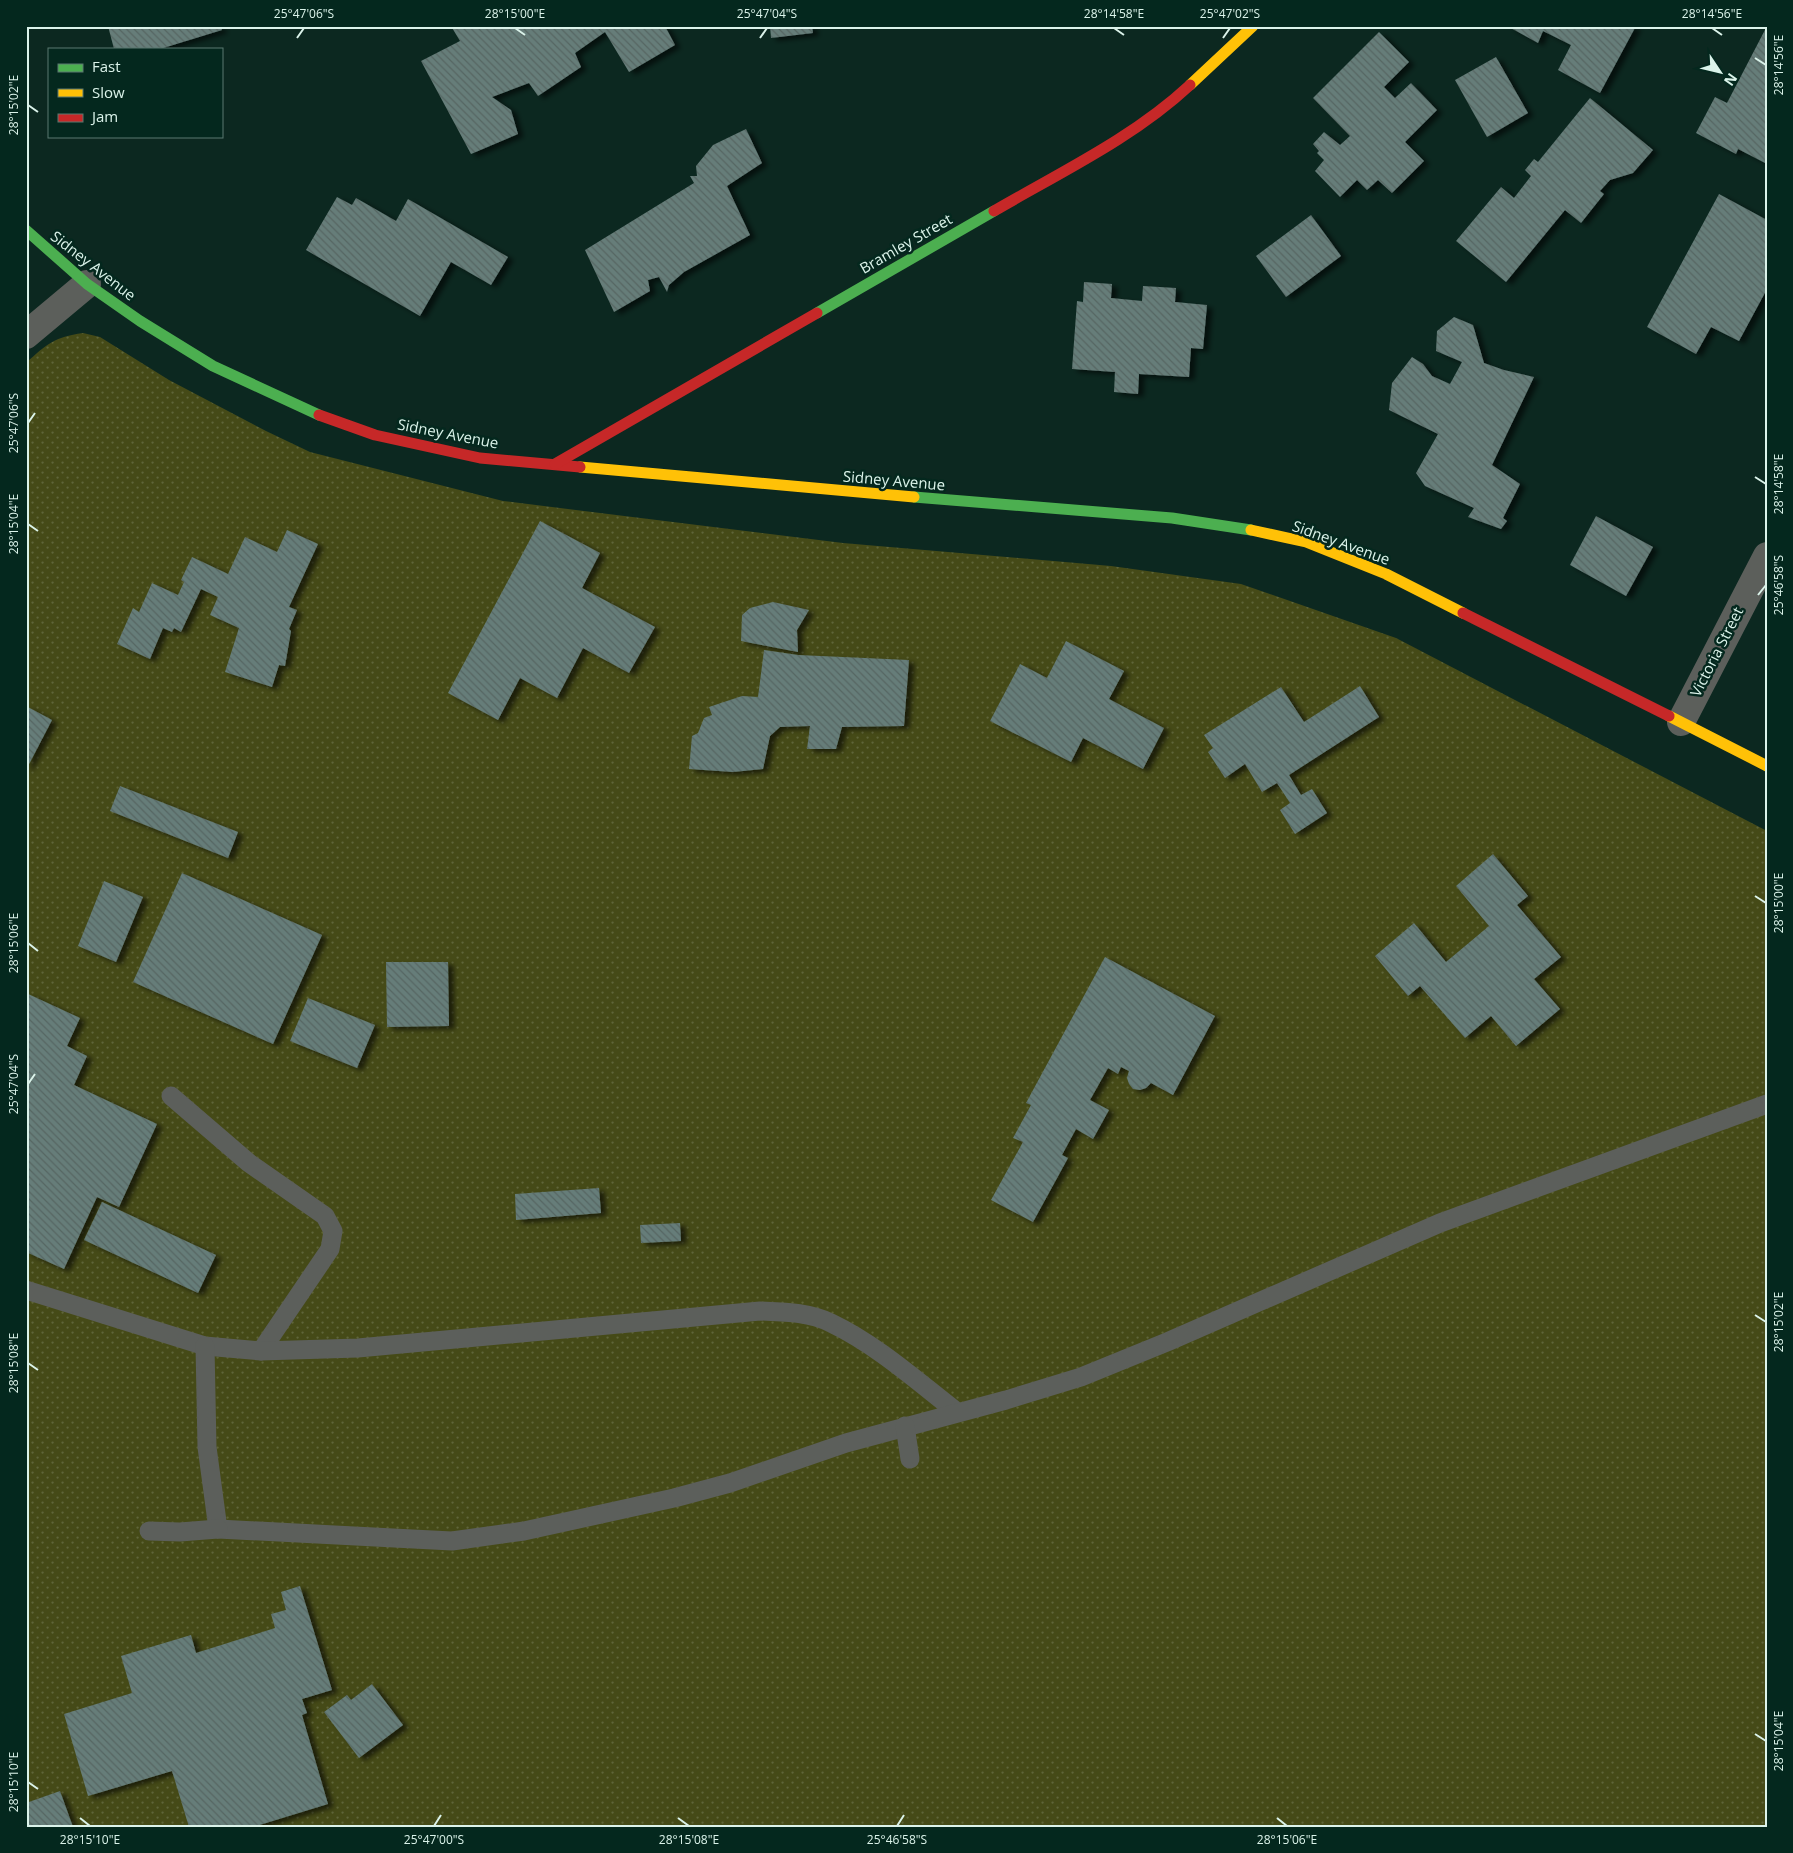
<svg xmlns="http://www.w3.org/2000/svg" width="1793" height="1853" viewBox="0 0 1793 1853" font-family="'Open Sans',sans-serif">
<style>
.grass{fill:url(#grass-dots)}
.building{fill:url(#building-back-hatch);filter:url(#shadow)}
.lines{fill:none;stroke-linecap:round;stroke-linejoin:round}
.lane{stroke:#5c5f5b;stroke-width:19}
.street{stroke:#5c5f5b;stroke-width:28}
.fast{stroke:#4caf50;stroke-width:11}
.slow{stroke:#ffc107;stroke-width:11}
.jam{stroke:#c62828;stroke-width:11}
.ticks{fill:none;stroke:#dbf3ea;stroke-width:2}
.labels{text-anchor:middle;stroke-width:5;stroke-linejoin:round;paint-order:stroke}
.street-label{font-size:15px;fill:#dbf3ea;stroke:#04281e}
.neatline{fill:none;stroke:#dbf3ea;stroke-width:2}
.ticks-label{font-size:12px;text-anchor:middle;fill:#dbf3ea}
</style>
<defs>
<pattern id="grass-dots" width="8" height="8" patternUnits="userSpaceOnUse" patternTransform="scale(1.25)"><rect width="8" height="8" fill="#454a17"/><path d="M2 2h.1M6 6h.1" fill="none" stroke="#5f6539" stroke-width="1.8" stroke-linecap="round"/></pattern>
<pattern id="building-back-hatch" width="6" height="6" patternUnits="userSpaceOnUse" patternTransform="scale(1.25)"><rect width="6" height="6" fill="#667d79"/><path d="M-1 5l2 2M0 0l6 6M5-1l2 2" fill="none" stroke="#566662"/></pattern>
<filter id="shadow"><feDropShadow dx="5.5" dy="3" stdDeviation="2.5" flood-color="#0009"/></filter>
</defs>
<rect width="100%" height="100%" fill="#0c2820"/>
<path class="grass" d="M83 333 100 337 169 380 266 431 310 452 503 501 843 543 1111 566 1241 584 1396 638 1767 831V1827H26V363C47 344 54 337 83 333Z"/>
<g class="building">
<polygon points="108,26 220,26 222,30 160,49 114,49"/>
<polygon points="451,26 665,26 675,45 629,72 605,32 575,53 581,67 538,96 529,83 492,97 511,110 518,134 471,154 421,61 460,41"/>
<polygon points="770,26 812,26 813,33 771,38"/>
<polygon points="1507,26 1636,26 1600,93 1558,70 1571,45 1543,31 1538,43"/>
<polygon points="1767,26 1767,164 1738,149 1736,154 1696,133 1715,97 1727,103"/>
<polygon points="1379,32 1409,62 1384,87 1395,98 1411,83 1437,110 1405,142 1424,161 1392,193 1378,180 1367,190 1357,180 1340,197 1315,171 1324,160 1317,153 1319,151 1313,144 1324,132 1340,145 1350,136 1313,98"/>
<polygon points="1496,57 1528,113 1487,137 1455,80"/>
<polygon points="1590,98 1653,150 1633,173 1610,180 1600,191 1604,194 1581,223 1565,210 1506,282 1456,241 1501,187 1514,198 1531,176 1525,170 1534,159 1538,162"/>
<polygon points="746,129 762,163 727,186 750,235 684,272 669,285 667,292 659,277 648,280 650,291 614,312 585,250 694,183 690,176 697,176 696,166 713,145"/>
<polygon points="1719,194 1767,220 1767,289 1739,341 1711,327 1696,354 1647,327"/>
<polygon points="337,197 352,205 356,198 396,221 408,199 508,257 491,285 451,262 420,316 306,250"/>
<polygon points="1311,215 1341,256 1286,297 1256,256"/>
<polygon points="1084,282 1112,284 1111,298 1142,301 1143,286 1176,288 1175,302 1207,305 1203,349 1191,348 1189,377 1139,374 1138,394 1114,392 1115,372 1072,369 1077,301 1083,302"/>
<polygon points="1454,317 1473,325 1484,363 1504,370 1534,377 1492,465 1520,484 1503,518 1507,521 1501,529 1468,517 1474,508 1425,486 1416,473 1438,434 1389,410 1392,383 1412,357 1423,364 1432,376 1450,384 1462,362 1436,351 1437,331"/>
<polygon points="1596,516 1653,547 1626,596 1570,565"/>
<polygon points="540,521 600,553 582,588 655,627 629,673 583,648 557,698 520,678 498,720 448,693"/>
<polygon points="287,530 318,544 289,607 297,610 289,629 291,631 285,666 279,665 272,687 225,672 239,628 210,615 218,597 201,589 181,632 174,628 172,632 163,628 150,659 117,644 133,608 139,612 152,583 178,595 184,582 181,580 192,557 228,574 245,537 277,552"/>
<polygon points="773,602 809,610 797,630 798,652 741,641 742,615 750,608"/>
<polygon points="1066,641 1124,671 1109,699 1164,728 1143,769 1083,738 1071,762 990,721 1020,664 1047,678"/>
<polygon points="764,650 798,655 909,660 904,726 842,727 836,749 807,749 810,726 780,727 770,736 763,769 733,772 689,769 692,736 698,733 704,718 712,715 709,707 742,696 758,697"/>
<polygon points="1360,686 1379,717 1289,775 1301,795 1312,789 1327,813 1295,834 1280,810 1290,803 1277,783 1262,792 1245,764 1225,778 1208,752 1213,748 1204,735 1281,687 1304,722"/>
<polygon points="26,706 52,720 26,770"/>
<polygon points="120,786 238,832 228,858 110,811"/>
<polygon points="1493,854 1528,896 1517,905 1561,957 1534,979 1560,1009 1516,1046 1491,1016 1465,1038 1420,986 1408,996 1375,956 1414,923 1446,962 1489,926 1456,886"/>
<polygon points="182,873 322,935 273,1044 133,982"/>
<polygon points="104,881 143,897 116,962 78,946"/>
<polygon points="1105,957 1215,1016 1173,1095 1151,1083 1146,1088 1140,1090 1133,1089 1129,1084 1127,1078 1129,1071 1121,1067 1118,1074 1108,1068 1090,1100 1109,1110 1093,1139 1076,1129 1062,1155 1068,1158 1033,1222 991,1200 1023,1142 1013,1138 1031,1105 1026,1103"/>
<polygon points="386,962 448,962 449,1026 387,1027"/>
<polygon points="26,993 80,1018 67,1046 87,1056 74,1085 157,1124 119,1207 97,1197 64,1269 26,1252"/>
<polygon points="308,998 375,1025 357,1068 290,1041"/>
<polygon points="599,1188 601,1213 516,1220 515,1194"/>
<polygon points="102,1202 216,1255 198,1293 84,1240"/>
<polygon points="680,1223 681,1241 641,1243 640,1225"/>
<polygon points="300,1586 332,1690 302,1699 307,1713 302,1715 328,1804 253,1827 189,1827 172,1771 88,1796 64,1714 132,1693 121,1656 191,1635 196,1653 275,1628 271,1614 286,1610 281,1592"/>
<polygon points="372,1684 403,1725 359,1758 324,1712 347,1695 351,1700"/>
<polygon points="60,1791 73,1827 29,1827 26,1817 26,1803"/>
</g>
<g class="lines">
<g class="lane">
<polyline points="171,1096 249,1163 325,1216 333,1231 330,1249 261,1351"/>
<path d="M26 1290 205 1346 261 1351 358 1348 760 1311C784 1312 809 1312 831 1323 877 1345 917 1381 957 1412"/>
<polyline points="205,1346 207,1447 218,1529 452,1541 524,1531 674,1498 730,1483 846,1443 1006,1400 1081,1377 1167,1342 1440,1223 1767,1104"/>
<polyline points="905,1426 910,1459"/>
<polyline points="149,1531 180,1532 218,1529"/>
</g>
<g class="street">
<polyline points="26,335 87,284"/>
<polyline points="1681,722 1767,556"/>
</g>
<g class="fast">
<polyline points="26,230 87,284 140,321 213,366 319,415"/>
<polyline points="817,313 994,211"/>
<polyline points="914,497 1172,518 1251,530"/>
</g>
<g class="slow">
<polyline points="1190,85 1253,26"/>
<polyline points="580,467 914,497"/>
<polyline points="1251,530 1306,542 1386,574 1463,613"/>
<polyline points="1669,716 1767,766"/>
</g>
<g class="jam">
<path d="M994 211C1061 172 1133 138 1190 85"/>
<polyline points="319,415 375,435 480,458 580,467"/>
<polyline points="555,464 817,313"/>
<polyline points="1463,613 1669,716"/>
</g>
</g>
<path class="ticks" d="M515 28 525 35M1114 28 1124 35M1712 28 1722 35M297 38 304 28M760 38 767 28M1223 38 1230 28M1755 58 1766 65M28 105 38 112M28 423 35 413M1755 477 1766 484M28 524 38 531M1758 595 1766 585M1755 896 1766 903M28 943 38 951M28 1084 35 1074M1755 1315 1766 1322M28 1363 38 1370M1755 1734 1766 1741M28 1782 38 1789M80 1818 90 1826M678 1818 689 1826M1277 1818 1287 1826M434 1826 441 1815M897 1826 904 1815"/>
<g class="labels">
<g class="street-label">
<text transform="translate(906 244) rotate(-30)" y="5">Bramley Street</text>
<text transform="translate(93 266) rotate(38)" y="5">Sidney Avenue</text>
<text transform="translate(448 434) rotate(11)" y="5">Sidney Avenue</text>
<text transform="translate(894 481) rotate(5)" y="5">Sidney Avenue</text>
<text transform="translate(1341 543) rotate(20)" y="5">Sidney Avenue</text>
<text transform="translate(1717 652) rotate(-63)" y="5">Victoria Street</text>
</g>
</g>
<rect width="1793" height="1853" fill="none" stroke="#04281e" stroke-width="55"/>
<rect x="48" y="48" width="175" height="90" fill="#04281e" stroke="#5a7970"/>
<rect x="58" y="64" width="25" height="8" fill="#4caf50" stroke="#5a7970"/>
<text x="92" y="72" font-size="15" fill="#dbf3ea">Fast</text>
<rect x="58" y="89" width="25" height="8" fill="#ffc107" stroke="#5a7970"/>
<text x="92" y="98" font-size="15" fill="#dbf3ea">Slow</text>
<rect x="58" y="114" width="25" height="8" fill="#c62828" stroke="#5a7970"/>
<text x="92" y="122" font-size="15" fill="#dbf3ea">Jam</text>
<g transform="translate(1720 72) rotate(125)" stroke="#04281e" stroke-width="4" paint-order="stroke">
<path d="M0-4L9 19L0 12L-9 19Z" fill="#dbf3ea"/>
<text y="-8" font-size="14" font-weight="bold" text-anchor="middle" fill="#dbf3ea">N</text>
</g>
<rect x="28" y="28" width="1738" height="1798" class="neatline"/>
<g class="ticks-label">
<text x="304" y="18">25°47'06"S</text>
<text x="515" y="18">28°15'00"E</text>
<text x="767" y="18">25°47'04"S</text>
<text x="1114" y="18">28°14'58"E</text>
<text x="1230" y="18">25°47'02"S</text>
<text x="1712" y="18">28°14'56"E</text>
<text transform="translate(1779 65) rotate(-90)" y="4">28°14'56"E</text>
<text transform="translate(14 105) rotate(-90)" y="4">28°15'02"E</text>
<text transform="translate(14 423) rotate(-90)" y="4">25°47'06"S</text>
<text transform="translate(1779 484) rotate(-90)" y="4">28°14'58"E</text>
<text transform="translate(14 524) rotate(-90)" y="4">28°15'04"E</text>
<text transform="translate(1779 585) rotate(-90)" y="4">25°46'58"S</text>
<text transform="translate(1779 903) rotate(-90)" y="4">28°15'00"E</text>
<text transform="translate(14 943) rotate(-90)" y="4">28°15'06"E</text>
<text transform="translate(14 1084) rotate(-90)" y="4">25°47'04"S</text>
<text transform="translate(1779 1322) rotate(-90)" y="4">28°15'02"E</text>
<text transform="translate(14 1363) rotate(-90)" y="4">28°15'08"E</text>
<text transform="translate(1779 1741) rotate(-90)" y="4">28°15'04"E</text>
<text transform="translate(14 1782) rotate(-90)" y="4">28°15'10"E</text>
<text x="90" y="1844">28°15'10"E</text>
<text x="434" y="1844">25°47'00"S</text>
<text x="689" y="1844">28°15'08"E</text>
<text x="897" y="1844">25°46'58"S</text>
<text x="1287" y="1844">28°15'06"E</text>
</g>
</svg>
